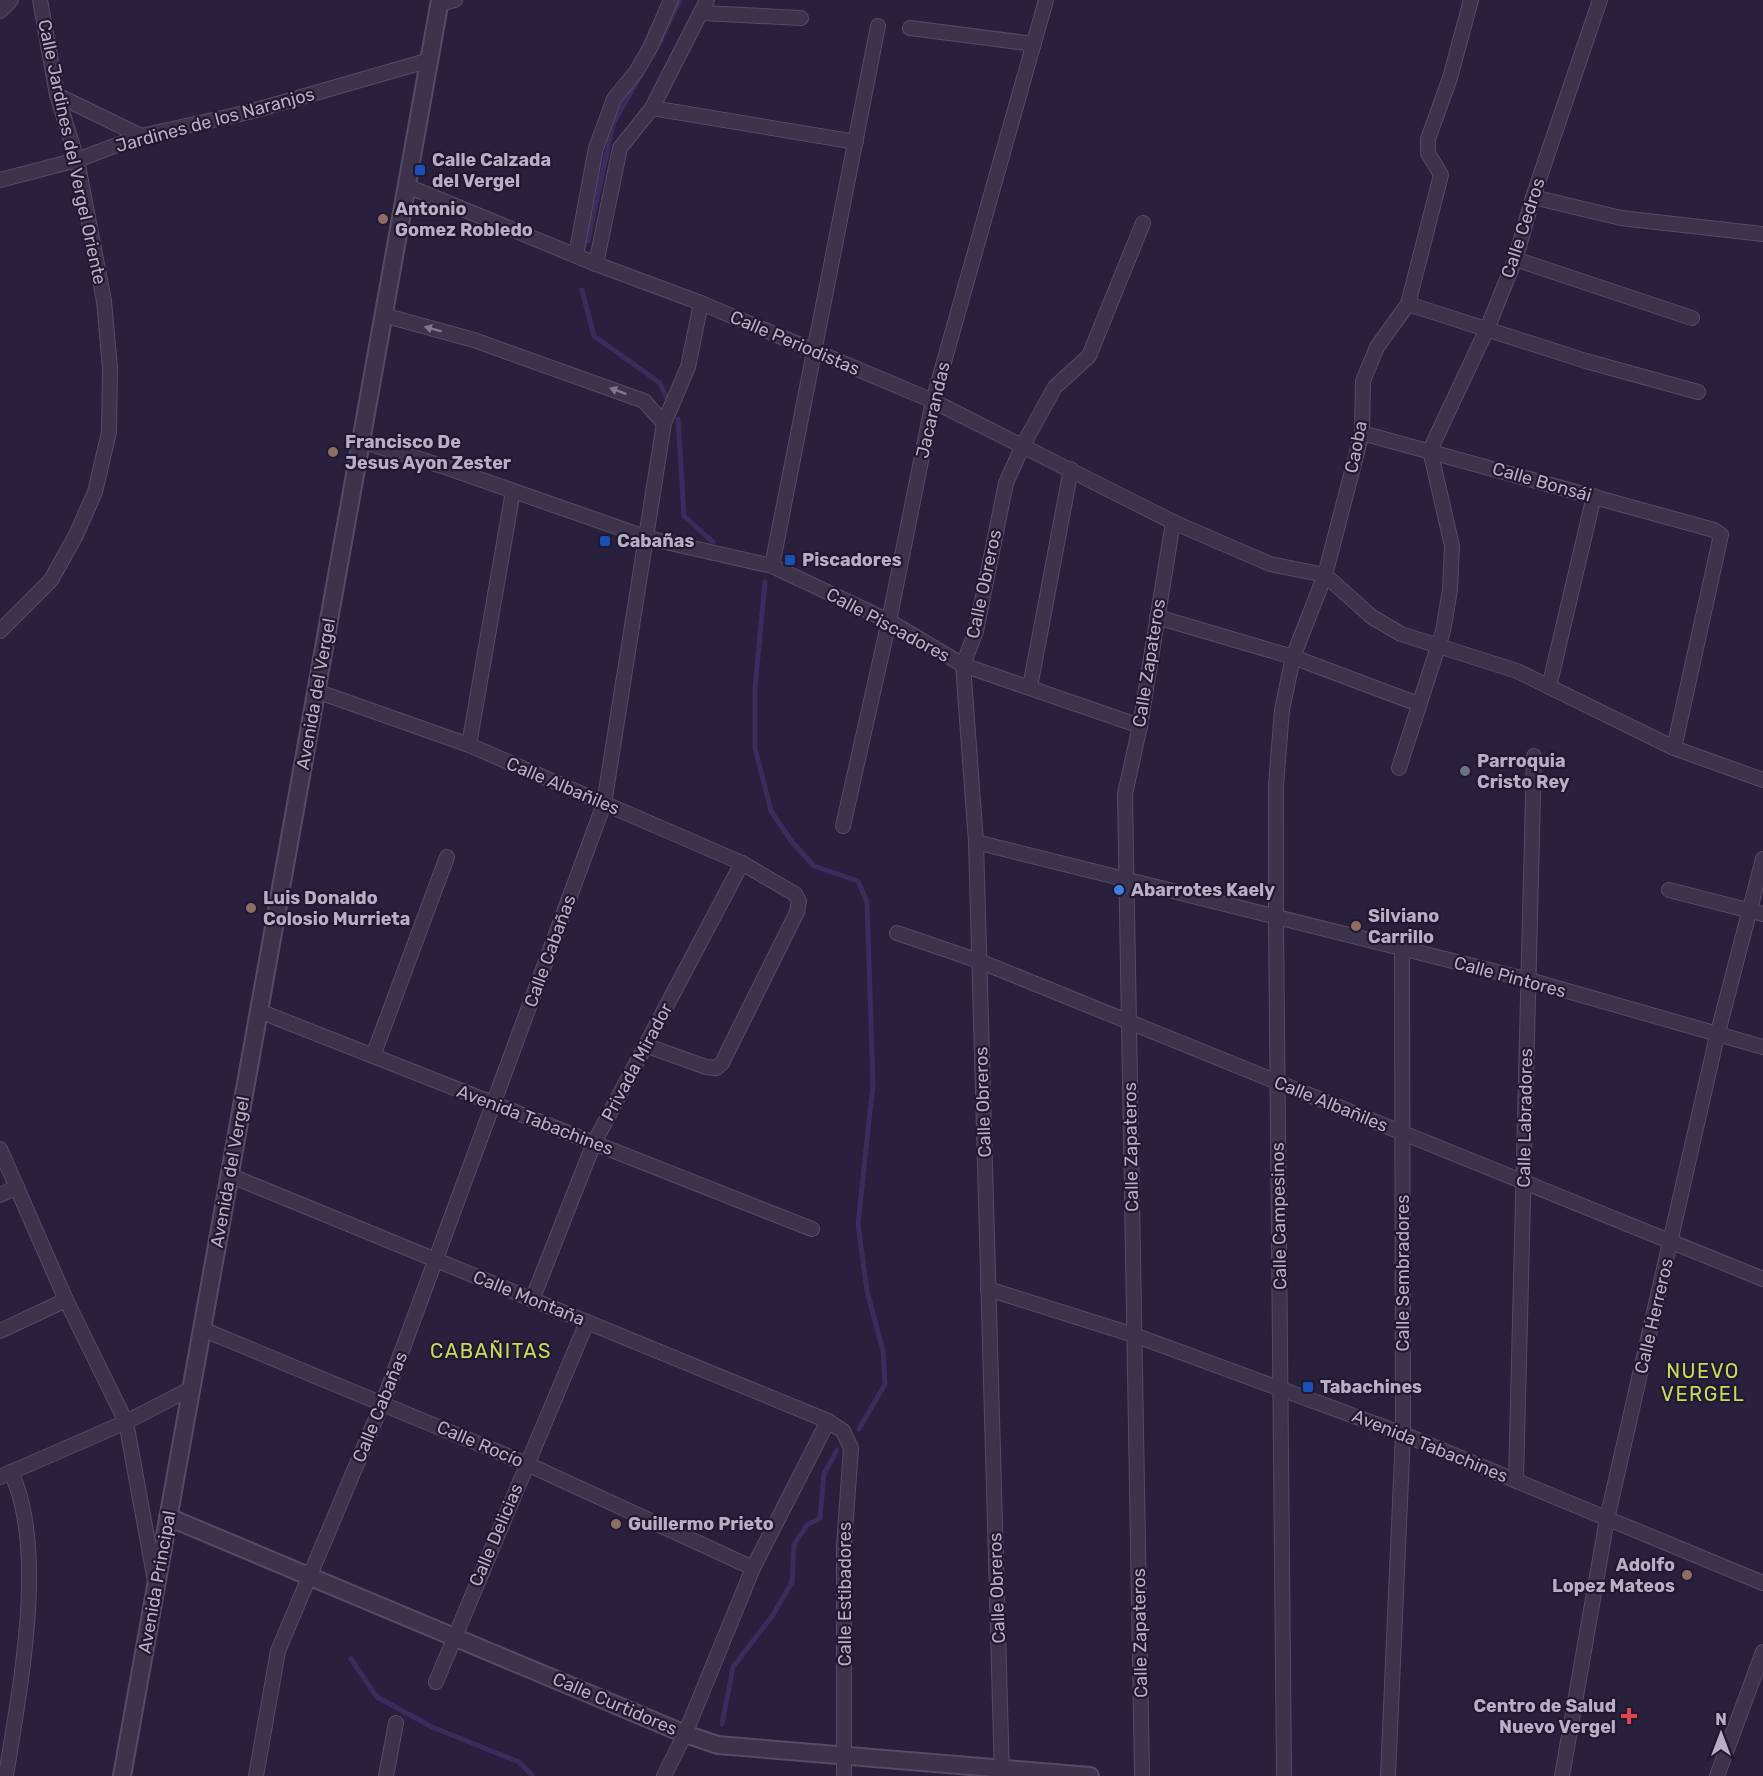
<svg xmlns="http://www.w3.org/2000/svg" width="1763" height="1776" viewBox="0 0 1763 1776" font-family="Rubik,sans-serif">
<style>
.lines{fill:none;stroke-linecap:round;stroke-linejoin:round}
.stream{stroke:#3a2c5c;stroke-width:5}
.minor-casing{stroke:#544c64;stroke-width:16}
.tertiary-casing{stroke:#544c64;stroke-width:20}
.minor{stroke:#3b344c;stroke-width:14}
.tertiary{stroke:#3b344c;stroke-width:16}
.oneway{fill:#7f7890}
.transit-dot{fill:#1a4fb4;stroke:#211931;stroke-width:2}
.education-dot{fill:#8d6e63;stroke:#211931;stroke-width:2}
.worship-dot{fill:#6b7280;stroke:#211931;stroke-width:2}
.shop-dot{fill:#3f7fe0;stroke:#211931;stroke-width:2}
.health-dot{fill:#e0444e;stroke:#211931;stroke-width:2}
.labels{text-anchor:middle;stroke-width:4.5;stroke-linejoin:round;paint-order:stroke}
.street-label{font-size:18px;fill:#b7afc8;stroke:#211931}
.poi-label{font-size:18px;font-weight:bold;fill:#b7afc8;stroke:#211931;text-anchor:start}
.neighbourhood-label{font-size:20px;letter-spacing:1.5px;fill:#c8dd56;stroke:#211931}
</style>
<rect width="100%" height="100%" fill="#28203c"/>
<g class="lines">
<g class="stream">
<polyline points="659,44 680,0"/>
<polyline points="588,241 613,124 640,76"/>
<polyline points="582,290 594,336 660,383 669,403"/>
<polyline points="678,419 684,516 713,542"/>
<polyline points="765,582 755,688 755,748 771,811 792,842 814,866 858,881 867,902 873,1084 858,1224 867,1291 883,1351 885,1384 859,1429"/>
<polyline points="351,1659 377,1697 432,1727 519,1762 533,1776"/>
<polyline points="722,1724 733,1667 773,1615 792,1582 794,1545 807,1525 820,1518 824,1474 837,1450"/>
</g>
<defs>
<g id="minor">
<polyline points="439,4 455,0"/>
<polyline points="0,11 11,0"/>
<polyline points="702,13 801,18"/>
<polyline points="910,28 1034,44"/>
<polyline points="57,95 141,136"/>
<polyline points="652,108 856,142"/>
<polyline points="0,180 77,160 141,136 249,112 430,60"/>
<polyline points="407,186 596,264 701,303 933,401 1173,522 1270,564 1325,575 1372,617 1401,634 1517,671 1674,748 1763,780"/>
<polyline points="1533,197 1621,218 1763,234"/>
<polyline points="576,255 596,148 614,99 636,72 650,48 671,0"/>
<polyline points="1516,257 1521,261 1692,318"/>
<polyline points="596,264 620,148 652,108 707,0"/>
<polyline points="1408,304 1586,361 1698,392"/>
<polyline points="383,315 474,340 644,401 664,423"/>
<polyline points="1362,433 1714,530 1721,535 1674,748"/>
<polyline points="361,441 442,466 648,538 772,566 889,621 963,665 1140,726"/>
<polyline points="772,566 878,26"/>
<polyline points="1157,617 1293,657 1418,704"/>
<polyline points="0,631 51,580 76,535 95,492 109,432 110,368 104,301 77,160 57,95 40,0"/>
<polyline points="1030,687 1071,469"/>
<polyline points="1549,687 1594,496"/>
<polyline points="316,691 469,745 742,863 795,894 799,901 797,912 722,1063 716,1068 706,1067 645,1045"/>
<polyline points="469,745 513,491"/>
<polyline points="1399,768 1443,631 1450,590 1452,546 1430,450 1487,329 1516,257 1533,197 1600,0"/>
<polyline points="843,826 889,621 933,401 1046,0"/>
<polyline points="976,842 1529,980 1763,1047"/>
<polyline points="1669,890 1763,914"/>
<polyline points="897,933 979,961 1763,1279"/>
<polyline points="259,1011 812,1229"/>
<polyline points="373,1056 447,857"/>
<polyline points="0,1149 66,1300 126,1422 155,1581"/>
<polyline points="229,1175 828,1421 843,1431 851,1448 844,1546 844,1776"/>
<polyline points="0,1195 17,1187"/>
<polyline points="988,1289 1134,1335 1403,1434 1763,1583"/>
<polyline points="532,1300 594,1143 742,863"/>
<polyline points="202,1329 527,1464 753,1568"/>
<polyline points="0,1331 66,1300"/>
<polyline points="0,1477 126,1422 192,1388"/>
<polyline points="1516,1481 1534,756"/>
<polyline points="436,1682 587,1322"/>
<path d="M6 1776C19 1691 48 1551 11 1472"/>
<polyline points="256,1776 278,1651 383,1402 604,804 664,423 688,367 701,303"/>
<polyline points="386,1776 396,1723"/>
<polyline points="664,1776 685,1734 753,1568 828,1421"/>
<polyline points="1002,1776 976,842 963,665 976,631 1006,483 1023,445 1055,387 1089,356 1143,223"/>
<polyline points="1142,1776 1125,794 1140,726 1173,522"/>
<polyline points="1284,1776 1276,917 1276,785 1282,710 1293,657 1325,575 1362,433 1363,381 1377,347 1408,304 1441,175 1428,153 1428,139 1450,78 1471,0"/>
<polyline points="1388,1776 1403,1434 1402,949"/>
<polyline points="1562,1776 1607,1519 1717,1036 1763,859"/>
<polyline points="1717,1776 1763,1652"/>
</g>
<g id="tertiary">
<polyline points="168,1517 685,1734 718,1745 1090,1776"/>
<polyline points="122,1776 440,0"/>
</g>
</defs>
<use href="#minor" class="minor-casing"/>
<use href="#tertiary" class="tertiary-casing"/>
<use href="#minor" class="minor"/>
<use href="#tertiary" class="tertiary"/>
</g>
<defs><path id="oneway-solid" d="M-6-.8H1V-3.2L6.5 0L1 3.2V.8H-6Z" transform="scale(1.5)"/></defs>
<g class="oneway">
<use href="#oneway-solid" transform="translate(433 329) rotate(-165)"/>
<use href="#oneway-solid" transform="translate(618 391) rotate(-160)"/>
</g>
<g class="transit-dot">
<rect x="414" y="164" width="12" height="12" rx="3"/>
<rect x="599" y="535" width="12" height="12" rx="3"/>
<rect x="784" y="554" width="12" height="12" rx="3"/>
<rect x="1302" y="1381" width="12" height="12" rx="3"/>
</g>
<g class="education-dot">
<circle cx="383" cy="219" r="6"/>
<circle cx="333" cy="452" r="6"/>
<circle cx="251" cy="908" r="6"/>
<circle cx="1356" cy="926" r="6"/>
<circle cx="616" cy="1524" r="6"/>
<circle cx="1687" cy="1575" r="6"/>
</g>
<circle class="worship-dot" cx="1465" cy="771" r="6"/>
<circle class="shop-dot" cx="1119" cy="890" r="6"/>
<path class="health-dot" d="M1626 1707h6v6h6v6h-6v6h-6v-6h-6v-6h6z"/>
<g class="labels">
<g class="street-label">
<text transform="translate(215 120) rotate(-15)" y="6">Jardines de los Naranjos</text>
<text transform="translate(72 152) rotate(78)" y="6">Calle Jardines del Vergel Oriente</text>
<text transform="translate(1523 228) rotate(-72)" y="6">Calle Cedros</text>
<text transform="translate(795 343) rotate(23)" y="6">Calle Periodistas</text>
<text transform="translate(933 410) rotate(-77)" y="6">Jacarandas</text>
<text transform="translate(1356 447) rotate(-79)" y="6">Caoba</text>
<text transform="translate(1542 482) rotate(16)" y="6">Calle Bonsái</text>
<text transform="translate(984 584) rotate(-78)" y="6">Calle Obreros</text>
<text transform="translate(888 625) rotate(28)" y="6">Calle Piscadores</text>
<text transform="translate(1149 663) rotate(-81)" y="6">Calle Zapateros</text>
<text transform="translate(316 694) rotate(-80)" y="6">Avenida del Vergel</text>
<text transform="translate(563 786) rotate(23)" y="6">Calle Albañiles</text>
<text transform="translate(550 951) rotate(-70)" y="6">Calle Cabañas</text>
<text transform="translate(1510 977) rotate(15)" y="6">Calle Pintores</text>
<text transform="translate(637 1062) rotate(-62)" y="6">Privada Mirador</text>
<text transform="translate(983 1102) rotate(-92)" y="6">Calle Obreros</text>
<text transform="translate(1331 1104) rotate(22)" y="6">Calle Albañiles</text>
<text transform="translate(1525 1118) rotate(-89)" y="6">Calle Labradores</text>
<text transform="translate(535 1120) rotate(21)" y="6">Avenida Tabachines</text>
<text transform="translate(1131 1147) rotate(-91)" y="6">Calle Zapateros</text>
<text transform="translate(230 1172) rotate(-80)" y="6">Avenida del Vergel</text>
<text transform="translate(1279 1216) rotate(-91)" y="6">Calle Campesinos</text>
<text transform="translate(1403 1273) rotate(-90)" y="6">Calle Sembradores</text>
<text transform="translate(529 1298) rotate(22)" y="6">Calle Montaña</text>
<text transform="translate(1654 1316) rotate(-77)" y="6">Calle Herreros</text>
<text transform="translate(380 1407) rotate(-68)" y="6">Calle Cabañas</text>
<text transform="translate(480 1444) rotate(23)" y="6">Calle Rocío</text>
<text transform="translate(1430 1446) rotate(22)" y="6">Avenida Tabachines</text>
<text transform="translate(496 1535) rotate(-67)" y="6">Calle Delicias</text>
<text transform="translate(157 1582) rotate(-80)" y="6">Avenida Principal</text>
<text transform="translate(997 1588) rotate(-92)" y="6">Calle Obreros</text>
<text transform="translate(845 1594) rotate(-90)" y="6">Calle Estibadores</text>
<text transform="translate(1140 1633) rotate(-91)" y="6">Calle Zapateros</text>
<text transform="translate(615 1704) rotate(23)" y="6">Calle Curtidores</text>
</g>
<g class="poi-label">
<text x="432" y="166">Calle Calzada<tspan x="432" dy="21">del Vergel</tspan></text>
<text x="395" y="215">Antonio<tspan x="395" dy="21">Gomez Robledo</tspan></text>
<text x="345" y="448">Francisco De<tspan x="345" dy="21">Jesus Ayon Zester</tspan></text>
<text x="617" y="547">Cabañas</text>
<text x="802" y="566">Piscadores</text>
<text x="1477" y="767">Parroquia<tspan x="1477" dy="21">Cristo Rey</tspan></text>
<text x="1131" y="896">Abarrotes Kaely</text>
<text x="263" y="904">Luis Donaldo<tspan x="263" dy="21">Colosio Murrieta</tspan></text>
<text x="1368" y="922">Silviano<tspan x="1368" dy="21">Carrillo</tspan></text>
<text x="1320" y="1393">Tabachines</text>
<text x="628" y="1530">Guillermo Prieto</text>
<text x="1675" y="1571" text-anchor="end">Adolfo<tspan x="1675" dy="21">Lopez Mateos</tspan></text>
<text x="1616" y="1712" text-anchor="end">Centro de Salud<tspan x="1616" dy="21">Nuevo Vergel</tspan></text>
</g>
<g class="neighbourhood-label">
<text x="491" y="1358">CABAÑITAS</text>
<text x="1703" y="1378">NUEVO<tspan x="1703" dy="23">VERGEL</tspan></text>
</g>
</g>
<g transform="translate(1721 1734)" stroke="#211931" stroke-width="4.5" paint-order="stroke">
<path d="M0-4.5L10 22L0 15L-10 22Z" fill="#b7afc8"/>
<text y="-9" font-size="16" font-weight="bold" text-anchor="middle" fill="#b7afc8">N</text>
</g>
</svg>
